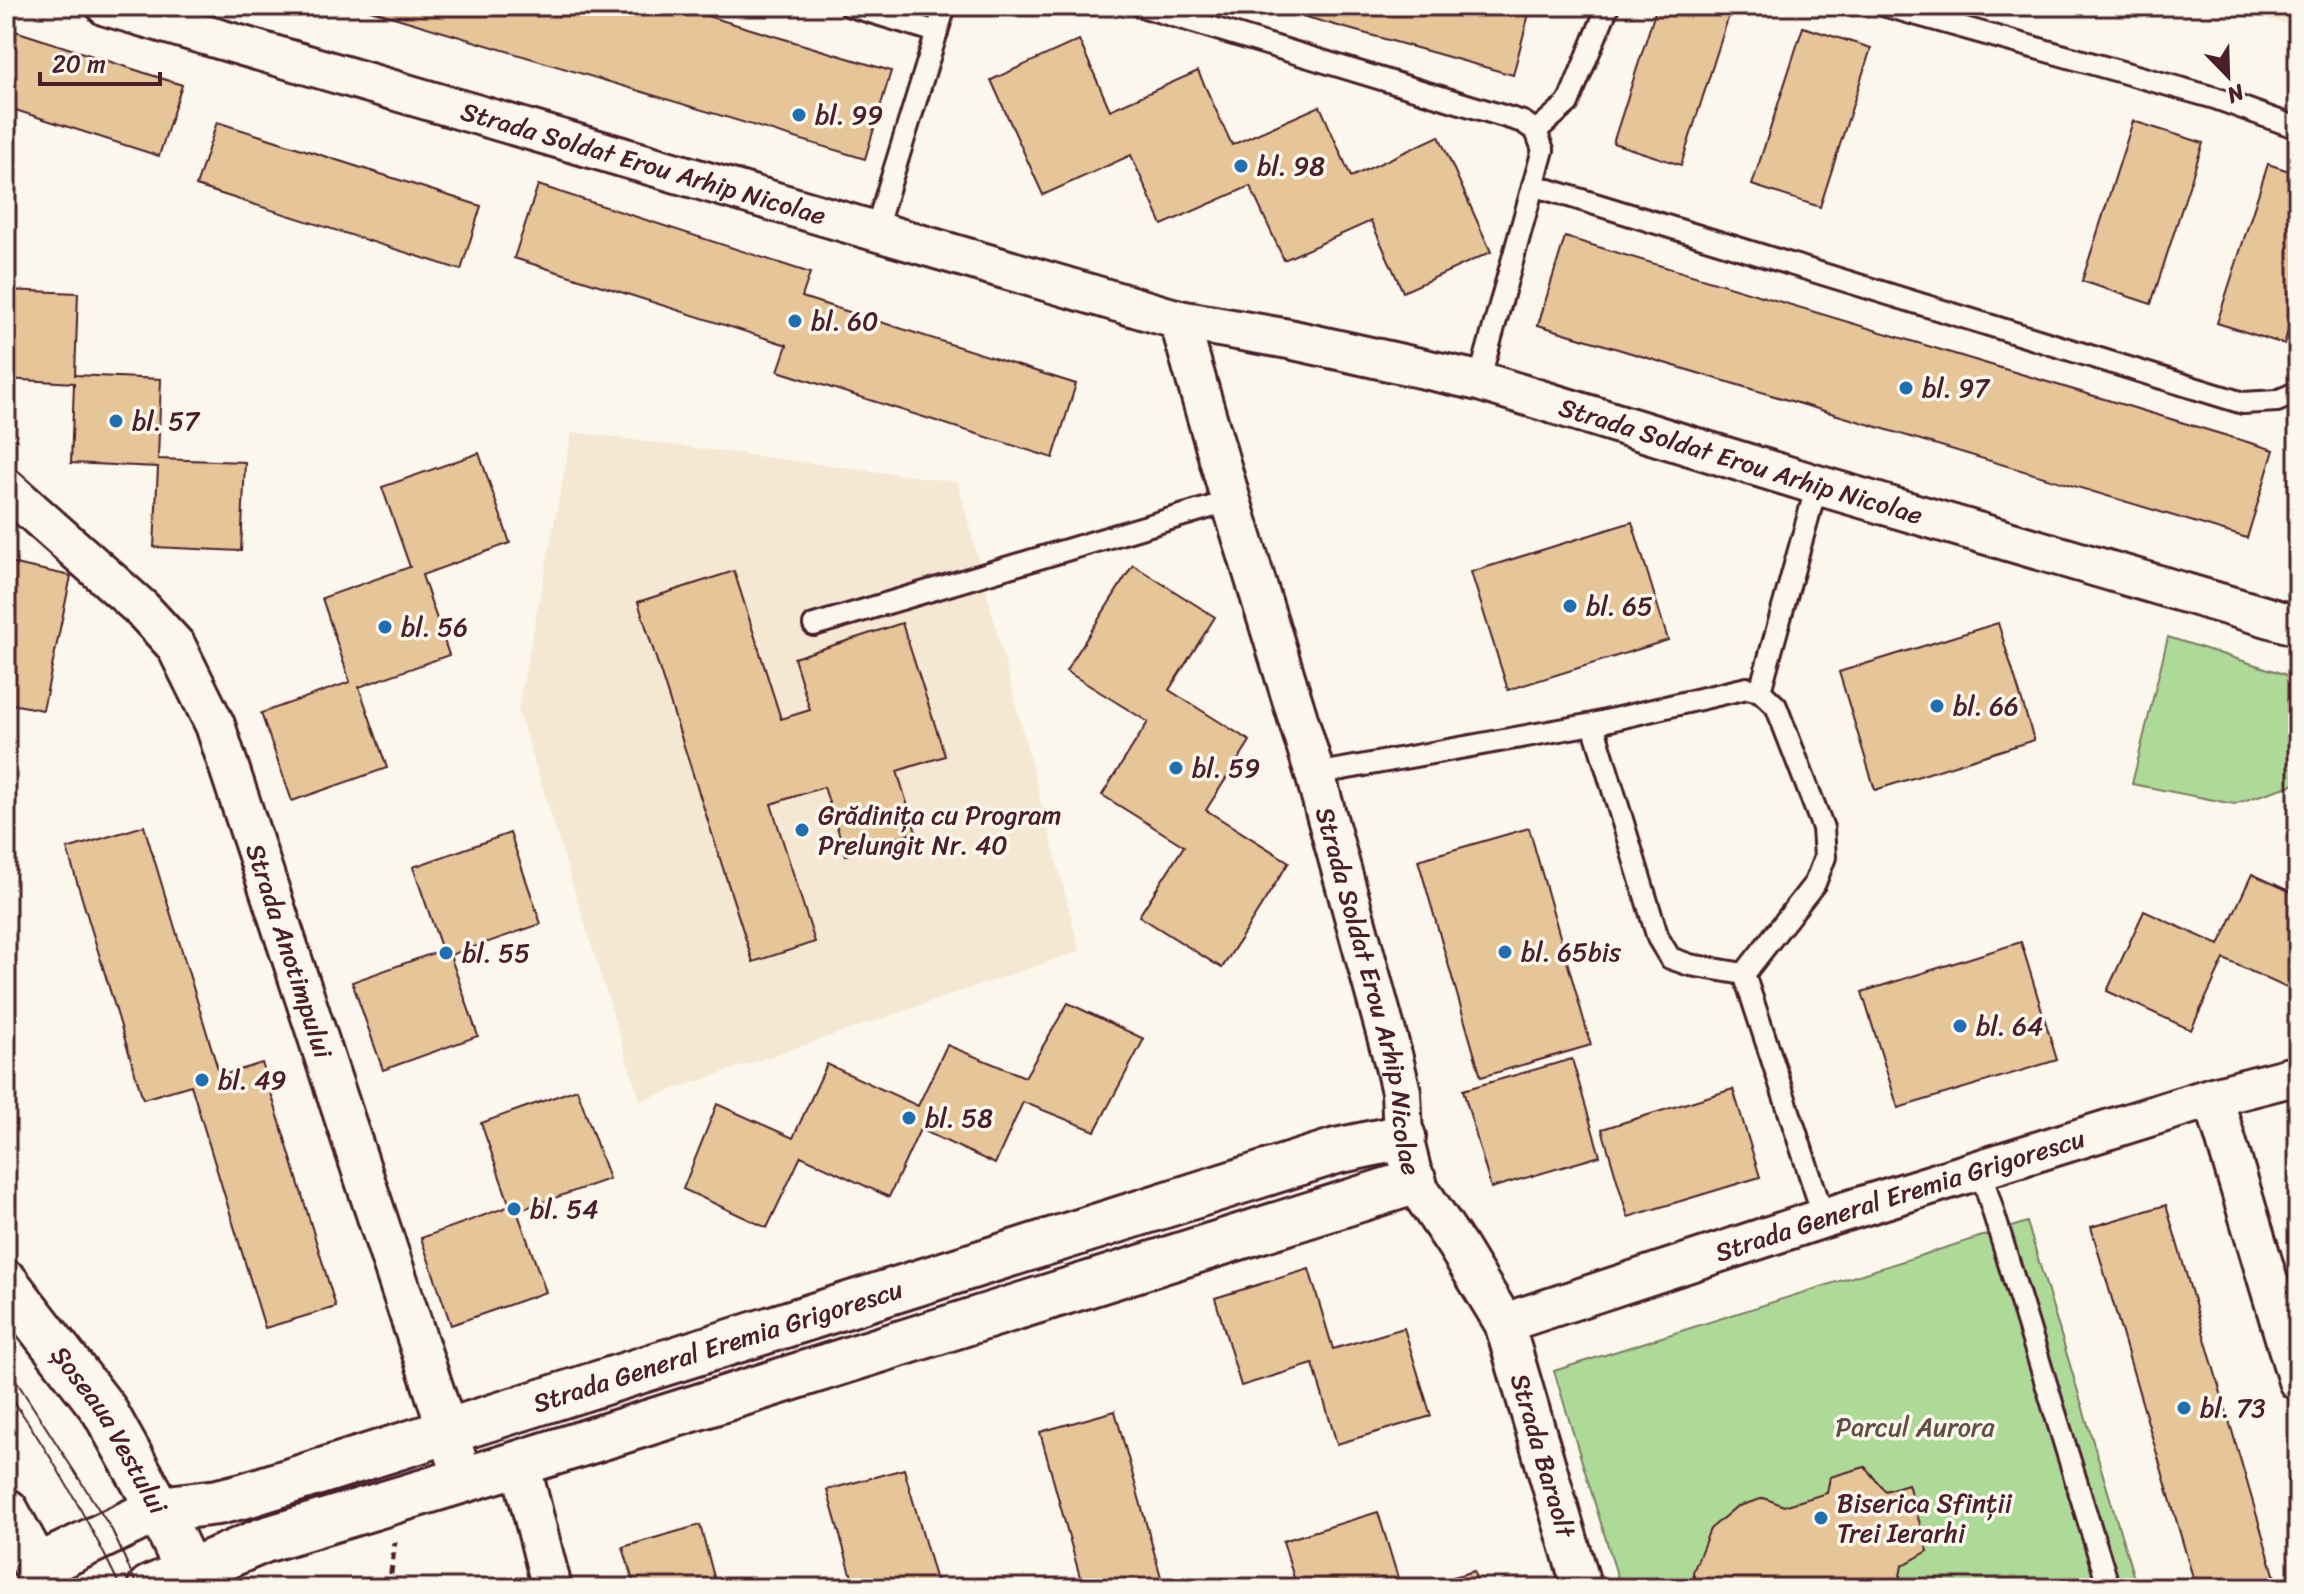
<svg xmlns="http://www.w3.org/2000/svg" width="2304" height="1594" viewBox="0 0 2304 1594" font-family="Sriracha,sans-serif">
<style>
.built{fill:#f5e8d3}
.green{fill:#aeda98;stroke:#7c7c62;stroke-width:2}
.building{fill:#e6c698;stroke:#4a1f2b;stroke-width:2}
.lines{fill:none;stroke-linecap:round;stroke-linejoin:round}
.service-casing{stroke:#4a1f2b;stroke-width:26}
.minor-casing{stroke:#4a1f2b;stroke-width:44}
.tertiary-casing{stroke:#4a1f2b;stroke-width:50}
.secondary-casing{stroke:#4a1f2b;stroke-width:50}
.path{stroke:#4a1f2b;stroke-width:5;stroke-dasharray:8 6;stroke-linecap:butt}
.service{stroke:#fbf7ec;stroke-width:20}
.minor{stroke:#fbf7ec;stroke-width:38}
.tertiary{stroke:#fbf7ec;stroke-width:44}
.secondary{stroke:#fbf7ec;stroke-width:44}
.tram{stroke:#4a1f2b;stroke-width:2}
.poi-dot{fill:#1f6fb2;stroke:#fbf7ec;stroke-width:3}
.labels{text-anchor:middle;stroke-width:7;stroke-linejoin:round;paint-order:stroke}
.poi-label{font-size:26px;fill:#4a1f2b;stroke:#fbf7ec;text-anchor:start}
.street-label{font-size:26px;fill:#4a1f2b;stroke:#fbf7ec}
.park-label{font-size:26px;fill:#634e46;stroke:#fbf7ec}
</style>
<rect width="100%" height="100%" fill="#fbf7ec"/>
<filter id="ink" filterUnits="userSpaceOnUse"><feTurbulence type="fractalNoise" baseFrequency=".0125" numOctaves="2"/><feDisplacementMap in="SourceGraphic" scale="16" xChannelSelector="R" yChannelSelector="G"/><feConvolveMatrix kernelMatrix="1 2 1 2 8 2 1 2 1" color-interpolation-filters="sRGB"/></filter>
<g filter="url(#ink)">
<g class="built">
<polygon points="2224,6 2298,6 2298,28"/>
<polygon points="572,432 958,482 1080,951 640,1101 518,709"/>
</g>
<g class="green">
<polygon points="2168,637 2284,674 2298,683 2298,783 2234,804 2132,784"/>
<polygon points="2027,1222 2137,1588 1621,1588 1554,1371"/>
</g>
<g class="building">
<polygon points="357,6 674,6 891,71 865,159"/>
<polygon points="1267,6 1531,6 1513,75"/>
<polygon points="1657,6 1732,6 1681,165 1613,143"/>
<polygon points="1803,27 1871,48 1820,207 1752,185"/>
<polygon points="6,28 182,85 159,156 6,107"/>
<polygon points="1079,40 1110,110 1198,71 1232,145 1320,106 1351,177 1439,136 1491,252 1403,292 1371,221 1284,260 1250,186 1162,225 1131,155 1043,195 991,80"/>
<polygon points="2133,121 2203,143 2151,304 2082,281"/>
<polygon points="217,122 481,206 461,270 196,186"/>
<polygon points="2268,164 2298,174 2298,300 2284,344 2217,323"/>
<polygon points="538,185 810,273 802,297 1076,384 1053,458 778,371 787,345 514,258"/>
<polygon points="1565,237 2274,450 2247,538 1538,325"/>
<polygon points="6,290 78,293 75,375 161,379 158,459 245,462 241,551 154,547 158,467 71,463 74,383 6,379"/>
<polygon points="479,453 510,543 422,575 449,655 359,687 387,768 292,801 261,713 350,682 322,598 410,567 382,487"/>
<polygon points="1632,522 1668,640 1508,690 1471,572"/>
<polygon points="6,562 71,576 43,710 6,703"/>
<polygon points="1133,565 1215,617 1169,690 1250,741 1206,810 1289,862 1222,968 1139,916 1184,846 1102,795 1148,722 1066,671"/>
<polygon points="734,571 781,719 810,710 794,658 902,623 945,756 897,771 916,832 846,855 824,787 771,804 815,942 753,962 638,602"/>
<polygon points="1998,623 2034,740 1875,790 1839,672"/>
<polygon points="144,826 220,1076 262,1063 336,1307 265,1328 191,1085 143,1099 67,849"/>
<polygon points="1529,828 1591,1045 1481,1077 1418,860"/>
<polygon points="510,833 541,924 450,955 478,1036 383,1070 352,982 442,950 413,867"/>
<polygon points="2252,874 2298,895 2298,993 2224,959 2191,1030 2107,991 2144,911 2219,945"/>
<polygon points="2021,942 2057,1060 1898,1108 1862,992"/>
<polygon points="1068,1003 1144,1039 1095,1131 1023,1102 995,1164 920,1129 889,1197 801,1156 767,1228 683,1189 717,1104 793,1138 827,1064 918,1106 947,1045 1025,1077"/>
<polygon points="1572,1059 1600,1156 1491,1188 1463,1090"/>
<polygon points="577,1089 609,1179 517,1211 546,1292 451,1325 421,1238 510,1206 481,1123"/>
<polygon points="1733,1089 1760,1177 1628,1217 1602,1129"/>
<polygon points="2166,1205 2278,1588 2196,1588 2091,1227"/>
<polygon points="1309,1269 1333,1349 1404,1328 1431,1416 1337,1444 1313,1364 1241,1386 1215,1298"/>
<polygon points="1115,1411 1164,1588 1083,1588 1040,1432"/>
<polygon points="1865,1467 1885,1491 1908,1484 1928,1551 1902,1566 1898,1586 1697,1588 1693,1572 1710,1529 1736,1507 1764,1498 1784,1506 1827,1493 1830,1477"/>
<polygon points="904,1469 938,1588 855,1588 827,1490"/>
<polygon points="1378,1512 1401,1588 1297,1588 1283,1541"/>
<polygon points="700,1525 717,1588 635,1588 623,1547"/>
<polygon points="1474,1571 1479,1588 1415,1588"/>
</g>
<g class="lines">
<defs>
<g id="service">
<polyline points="850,6 937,32"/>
<polyline points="1141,6 1523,122 1536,131 1543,150 1479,381"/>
<polyline points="1886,6 2215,98 2298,128"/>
<polyline points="1536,131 1568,103 1608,6"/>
<polyline points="1533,185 2243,403 2277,401 2298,392"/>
<polyline points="875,232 945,6"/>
<polyline points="814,625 1231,501"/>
<polyline points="1760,691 1817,485"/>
<polyline points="1315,774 1593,724 1747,688 1760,691 1776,706 1823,828 1825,857 1815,883 1744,974 1690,965 1670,958 1658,938 1593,724"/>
<polyline points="1744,974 1824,1218"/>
<polyline points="1980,1169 2109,1588"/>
</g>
<g id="minor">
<path id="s1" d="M106 6 1179 320 1289 339 1479 381 1817 485 2298 626"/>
<path id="s2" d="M1179 320 1231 501 1315 774 1393 1058 1401 1092 1403 1137 1414 1182 1457 1246 1504 1323 1582 1588"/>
<path id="s3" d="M6 488 142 609 176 646 215 725 464 1481"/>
<polyline points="2213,1097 2298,1381"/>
<path id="s4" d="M1504 1323 1824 1218 2213 1097 2298 1075"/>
<polyline points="520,1463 552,1588"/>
</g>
<g id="tertiary">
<path id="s5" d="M37 1567 159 1509 218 1502 246 1495 1336 1151 1403 1137"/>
<polyline points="150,1588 264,1540 520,1463 1414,1182"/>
</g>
<g id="secondary">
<path id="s6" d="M6 1283 104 1410 159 1509 196 1588"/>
<polyline points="6,1511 48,1588"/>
</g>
</defs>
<use href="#service" class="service-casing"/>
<use href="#minor" class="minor-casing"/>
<use href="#tertiary" class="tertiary-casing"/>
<use href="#secondary" class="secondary-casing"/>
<polyline class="path" points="389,1588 395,1542"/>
<use href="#service" class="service"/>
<use href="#minor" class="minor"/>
<use href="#tertiary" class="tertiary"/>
<use href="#secondary" class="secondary"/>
<g class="tram">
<polyline points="6,1365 112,1530 138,1588"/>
<path d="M6 1390C50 1452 88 1519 121 1588"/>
</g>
</g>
</g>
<g class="poi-dot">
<circle cx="799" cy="115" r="8"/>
<circle cx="1241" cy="166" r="8"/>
<circle cx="795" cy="321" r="8"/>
<circle cx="1906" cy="388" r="8"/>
<circle cx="116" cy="421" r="8"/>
<circle cx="1570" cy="606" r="8"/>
<circle cx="385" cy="627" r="8"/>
<circle cx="1937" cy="706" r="8"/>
<circle cx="1176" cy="768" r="8"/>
<circle cx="802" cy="830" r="8"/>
<circle cx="1505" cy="952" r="8"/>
<circle cx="446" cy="953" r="8"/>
<circle cx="1960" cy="1026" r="8"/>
<circle cx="202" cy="1080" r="8"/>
<circle cx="909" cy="1118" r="8"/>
<circle cx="514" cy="1209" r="8"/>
<circle cx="2184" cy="1408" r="8"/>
<circle cx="1821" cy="1518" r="8"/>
</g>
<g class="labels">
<g class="poi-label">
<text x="815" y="124">bl. 99</text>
<text x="1257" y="175">bl. 98</text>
<text x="811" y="330">bl. 60</text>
<text x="1922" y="397">bl. 97</text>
<text x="132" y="430">bl. 57</text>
<text x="1586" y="615">bl. 65</text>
<text x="401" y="636">bl. 56</text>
<text x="1953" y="715">bl. 66</text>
<text x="1192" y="777">bl. 59</text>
<text x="818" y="824">Grădinița cu Program<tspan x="818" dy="30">Prelungit Nr. 40</tspan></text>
<text x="1521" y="961">bl. 65bis</text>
<text x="462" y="962">bl. 55</text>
<text x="1976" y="1035">bl. 64</text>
<text x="218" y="1089">bl. 49</text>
<text x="925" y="1127">bl. 58</text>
<text x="530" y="1218">bl. 54</text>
<text x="2200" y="1417">bl. 73</text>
<text x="1837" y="1512">Biserica Sfinții<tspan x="1837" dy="30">Trei Ierarhi</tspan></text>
</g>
<g class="street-label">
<text dy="9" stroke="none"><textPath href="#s1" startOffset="560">Strada Soldat Erou Arhip Nicolae</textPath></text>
<text dy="9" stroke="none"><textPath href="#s1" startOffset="1698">Strada Soldat Erou Arhip Nicolae</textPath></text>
<text dy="9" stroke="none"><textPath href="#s3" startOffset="558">Strada Anotimpului</textPath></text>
<text dy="9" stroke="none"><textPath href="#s2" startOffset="698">Strada Soldat Erou Arhip Nicolae</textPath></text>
<text dy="9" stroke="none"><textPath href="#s4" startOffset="416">Strada General Eremia Grigorescu</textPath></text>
<text dy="9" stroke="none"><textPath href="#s5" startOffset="718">Strada General Eremia Grigorescu</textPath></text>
<text dy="9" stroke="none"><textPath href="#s6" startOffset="180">Șoseaua Vestului</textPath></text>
<text dy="9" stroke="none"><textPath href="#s2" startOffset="1200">Strada Baraolt</textPath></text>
</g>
<g class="park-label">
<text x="1915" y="1436">Parcul Aurora</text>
</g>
</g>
<rect width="2304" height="1594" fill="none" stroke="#fbf7ec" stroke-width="32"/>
<rect x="16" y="16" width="2272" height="1562" fill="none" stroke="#4a1f2b" stroke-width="3" filter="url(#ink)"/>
<g transform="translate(2228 76) rotate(157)" stroke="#fbf7ec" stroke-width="6" paint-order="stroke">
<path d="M0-6L14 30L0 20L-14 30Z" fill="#4a1f2b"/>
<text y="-12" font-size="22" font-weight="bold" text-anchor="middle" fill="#4a1f2b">N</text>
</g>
<path d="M40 72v12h120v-12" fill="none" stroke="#4a1f2b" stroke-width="4"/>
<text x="52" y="72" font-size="24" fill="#4a1f2b" stroke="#fbf7ec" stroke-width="6" paint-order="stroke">20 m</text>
</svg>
